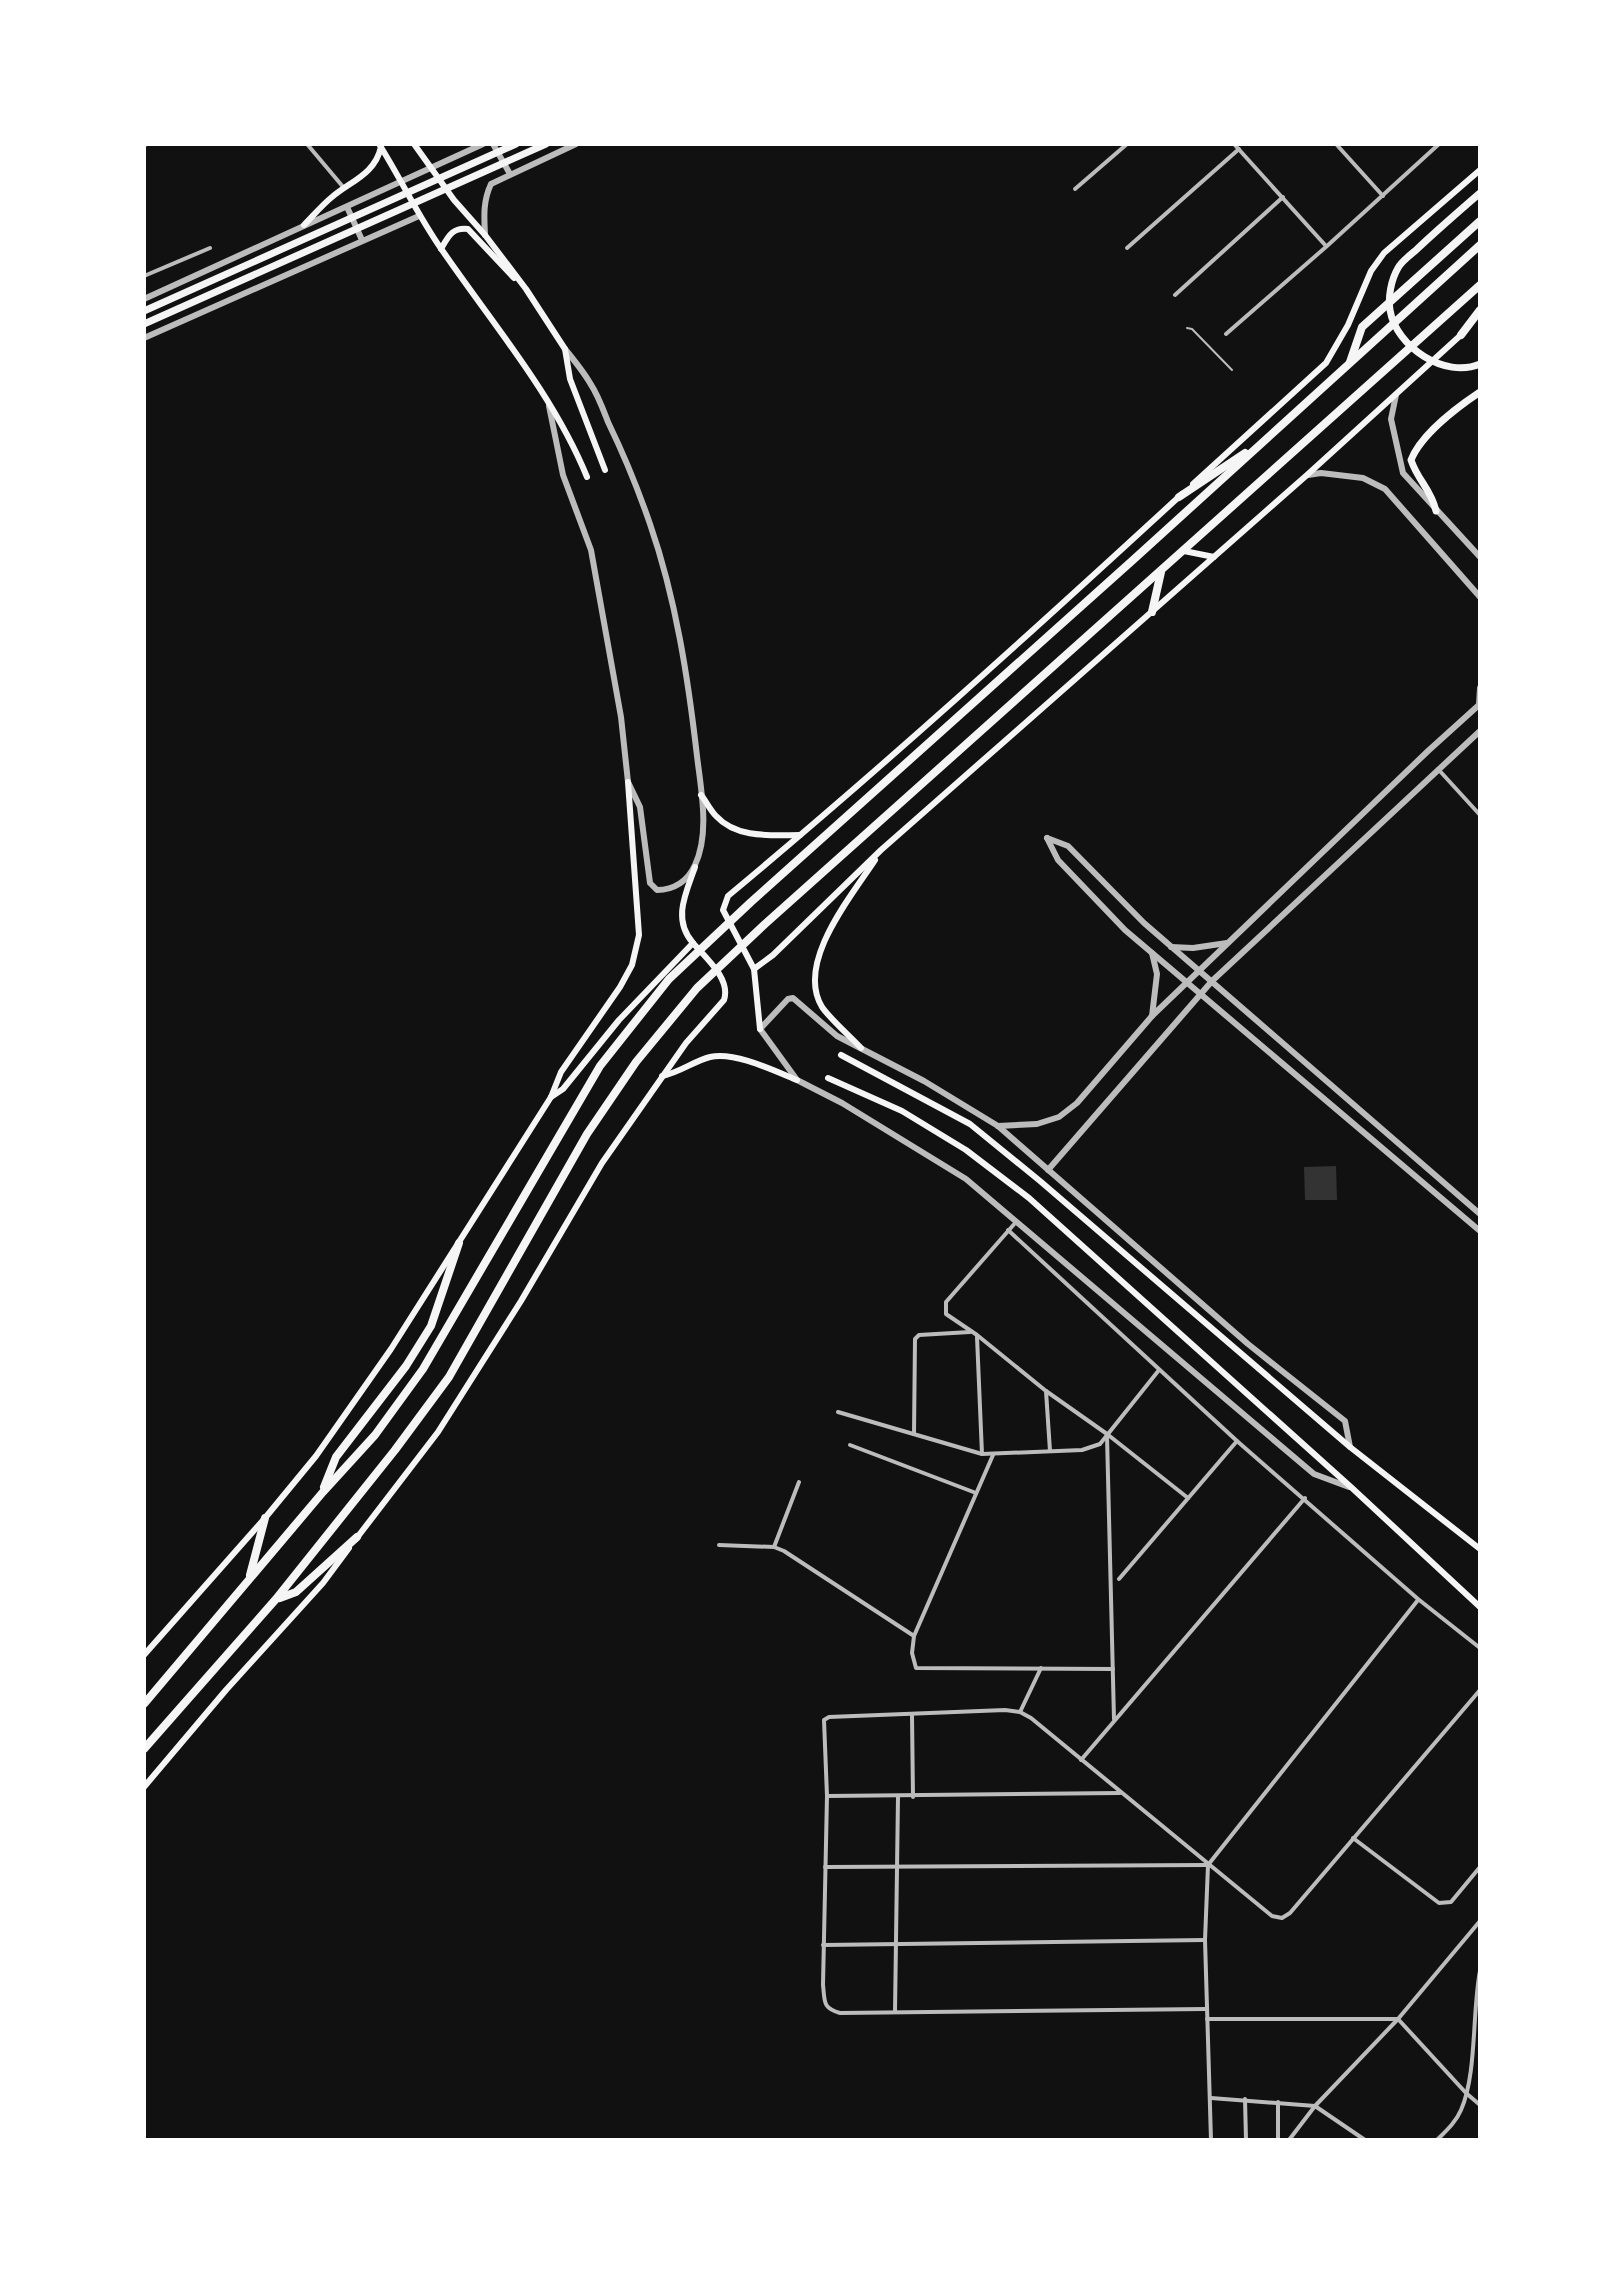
<svg xmlns="http://www.w3.org/2000/svg" width="1624" height="2284" viewBox="0 0 1624 2284" font-family="'Nunito Sans',sans-serif">
<style>
.water{fill:#333}
.lines{fill:none;stroke-linecap:round;stroke-linejoin:round}
.service{stroke:#bcbcbc;stroke-width:2}
.minor{stroke:#bcbcbc;stroke-width:4}
.tertiary{stroke:#bcbcbc;stroke-width:6}
.secondary{stroke:#f5f5f5;stroke-width:6}
.primary{stroke:#f5f5f5;stroke-width:7}
.motorway{stroke:#f5f5f5;stroke-width:8}
</style>
<rect width="100%" height="100%" fill="#111"/>
<polygon class="water" points="1336,1166 1337,1200 1305,1200 1304,1167"/>
<g class="lines">
<polyline class="service" points="1187,328 1192,329 1232,370"/>
<g class="minor">
<polyline points="307,144 344,188"/>
<polyline points="1234,144 1326,246"/>
<polyline points="1336,144 1383,196"/>
<polyline points="144,145 147,144"/>
<polyline points="1075,189 1127,144"/>
<polyline points="1127,248 1239,149"/>
<polyline points="144,276 210,248"/>
<polyline points="1175,295 1283,197"/>
<polyline points="1226,334 1327,246 1439,144"/>
<polyline points="1438,769 1480,815"/>
<polyline points="1016,1222 946,1302 946,1314 977,1335 1046,1391 1107,1434 1188,1498"/>
<polyline points="1008,1230 1237,1441 1418,1599 1480,1648"/>
<polyline points="977,1337 982,1454"/>
<polyline points="1046,1391 1050,1451"/>
<polyline points="838,1412 982,1454 1082,1450 1100,1444 1159,1370"/>
<polyline points="914,1434 915,1339 919,1335 970,1332"/>
<polyline points="1107,1436 1114,1719"/>
<polyline points="850,1445 976,1493"/>
<polyline points="993,1455 914,1636 912,1653 916,1668 1113,1669"/>
<polyline points="719,1545 774,1547 784,1551 914,1636"/>
<polyline points="774,1547 799,1482"/>
<polyline points="1119,1579 1237,1441"/>
<polyline points="1020,1712 1041,1668"/>
<polyline points="912,1715 913,1797"/>
<polyline points="1081,1760 1305,1498"/>
<polyline points="827,1796 1120,1793"/>
<polyline points="1353,1838 1439,1903 1451,1902 1480,1867"/>
<polyline points="825,1867 1207,1865"/>
<polyline points="823,1945 1205,1940"/>
<path d="M1206 2009 840 2013C822 2008 825 2001 823 1985L827 1796 824 1720 829 1717 1005 1710 1020 1712 1031 1718 1272 1916 1282 1918 1290 1913 1480 1690"/>
<polyline points="895,2012 898,1797"/>
<polyline points="1207,2019 1398,2019 1466,2093 1480,2105"/>
<polyline points="1211,2098 1315,2106 1365,2140"/>
<polyline points="1245,2099 1246,2140"/>
<polyline points="1278,2102 1278,2140"/>
<polyline points="1211,2140 1205,1940 1208,1865 1418,1600"/>
<polyline points="1289,2140 1315,2106 1398,2019 1480,1921"/>
<path d="M1437 2140C1446 2131 1456 2122 1461 2110 1477 2074 1472 2012 1480 1971"/>
</g>
<g class="tertiary">
<polyline points="493,144 510,174"/>
<polyline points="347,207 362,240"/>
<path d="M485 235C484 216 483 201 491 184L576 144"/>
<polyline points="144,299 483,144"/>
<polyline points="144,338 419,216"/>
<polyline points="1396,395 1391,419 1403,473 1480,557"/>
<path d="M549 406 563 475 591 550 621 717 628 782 640 807 650 883 657 890C674 890 688 881 695 865 710 833 701 790 697 756 688 678 676 599 650 524 638 489 624 455 608 422 603 409 598 395 590 383 583 371 574 360 565 349"/>
<polyline points="1308,475 1321,473 1363,478 1385,489 1480,597"/>
<polyline points="1479,705 1480,688"/>
<polyline points="1047,838 1058,860 1125,930 1480,1231"/>
<polyline points="1047,838 1068,846 1144,923 1480,1214"/>
<polyline points="1171,947 1193,948 1227,943"/>
<polyline points="1152,953 1157,974 1152,1016"/>
<polyline points="998,1126 1037,1124 1059,1117 1077,1103 1152,1016 1428,751 1480,704"/>
<polyline points="1048,1170 1212,981 1480,731"/>
<polyline points="1349,1487 1314,1474 966,1179 842,1103 797,1080 760,1029 788,999 793,998 837,1036 924,1081 998,1126 1248,1344 1345,1421 1350,1447"/>
</g>
<g class="secondary">
<path d="M379 144C401 179 418 216 442 250 492 323 553 394 587 477"/>
<polyline points="414,144 454,200 485,235 526,289 565,349 570,379 605,470"/>
<path d="M304 225C313 216 322 205 332 197 351 181 375 174 381 147"/>
<path d="M441 249C448 237 452 227 468 229L514 278"/>
<polyline points="1193,484 1326,363 1348,325 1371,271 1384,253 1480,170"/>
<polyline points="1184,551 1214,557"/>
<path d="M701 795C706 801 710 810 716 816 737 839 772 835 800 835"/>
<path d="M693 943C672 919 686 893 695 867"/>
<polyline points="754,969 773,955 881,850 1307,475 1462,334"/>
<path d="M760 1029 754 969 723 910 728 896C883 767 1033 631 1182 494"/>
<path d="M861 1048C850 1036 831 1020 822 1007 795 963 852 895 875 860"/>
<polyline points="841,1055 970,1124 1040,1181 1350,1447 1480,1549"/>
<path d="M662 1076C679 1073 694 1061 710 1057 734 1051 775 1071 797 1080"/>
<polyline points="828,1078 902,1111 966,1150 1029,1198 1352,1488 1480,1607"/>
<path d="M356 1539 438 1432 521 1301 602 1163 686 1043 724 1000C731 979 706 958 693 943L619 1020 563 1089 551 1097"/>
<polyline points="144,1655 265,1518 316,1456 391,1349 551,1097 561,1072 620,987 632,965 639,935 628,782"/>
<polyline points="144,1787 226,1690 323,1583 349,1548"/>
</g>
<g class="primary">
<path d="M1480 193C1458 212 1436 231 1415 251 1409 256 1401 262 1398 268 1391 280 1388 297 1390 310 1396 347 1445 379 1480 364"/>
<polyline points="144,311 516,144"/>
<polyline points="144,324 546,144"/>
<path d="M1436 511C1431 489 1418 481 1411 460 1421 435 1456 408 1480 392"/>
</g>
<g class="motorway">
<polyline points="1461,335 1480,310"/>
<polyline points="1350,362 1362,327 1480,221"/>
<polyline points="1179,497 1245,453"/>
<polyline points="1152,612 1161,572"/>
<polyline points="324,1487 336,1457 406,1366 431,1326 459,1243"/>
<polyline points="250,1575 265,1518"/>
<polyline points="280,1598 296,1592 357,1537"/>
<polyline points="144,1704 323,1492 375,1435 423,1369 600,1066 669,979 751,902 1133,560 1480,245"/>
<polyline points="144,1749 276,1599 395,1450 449,1377 587,1134 636,1062 697,988 765,924 1480,285"/>
</g>
</g>
<rect width="1624" height="2284" fill="none" stroke="#ffffff" stroke-width="292"/>
</svg>
